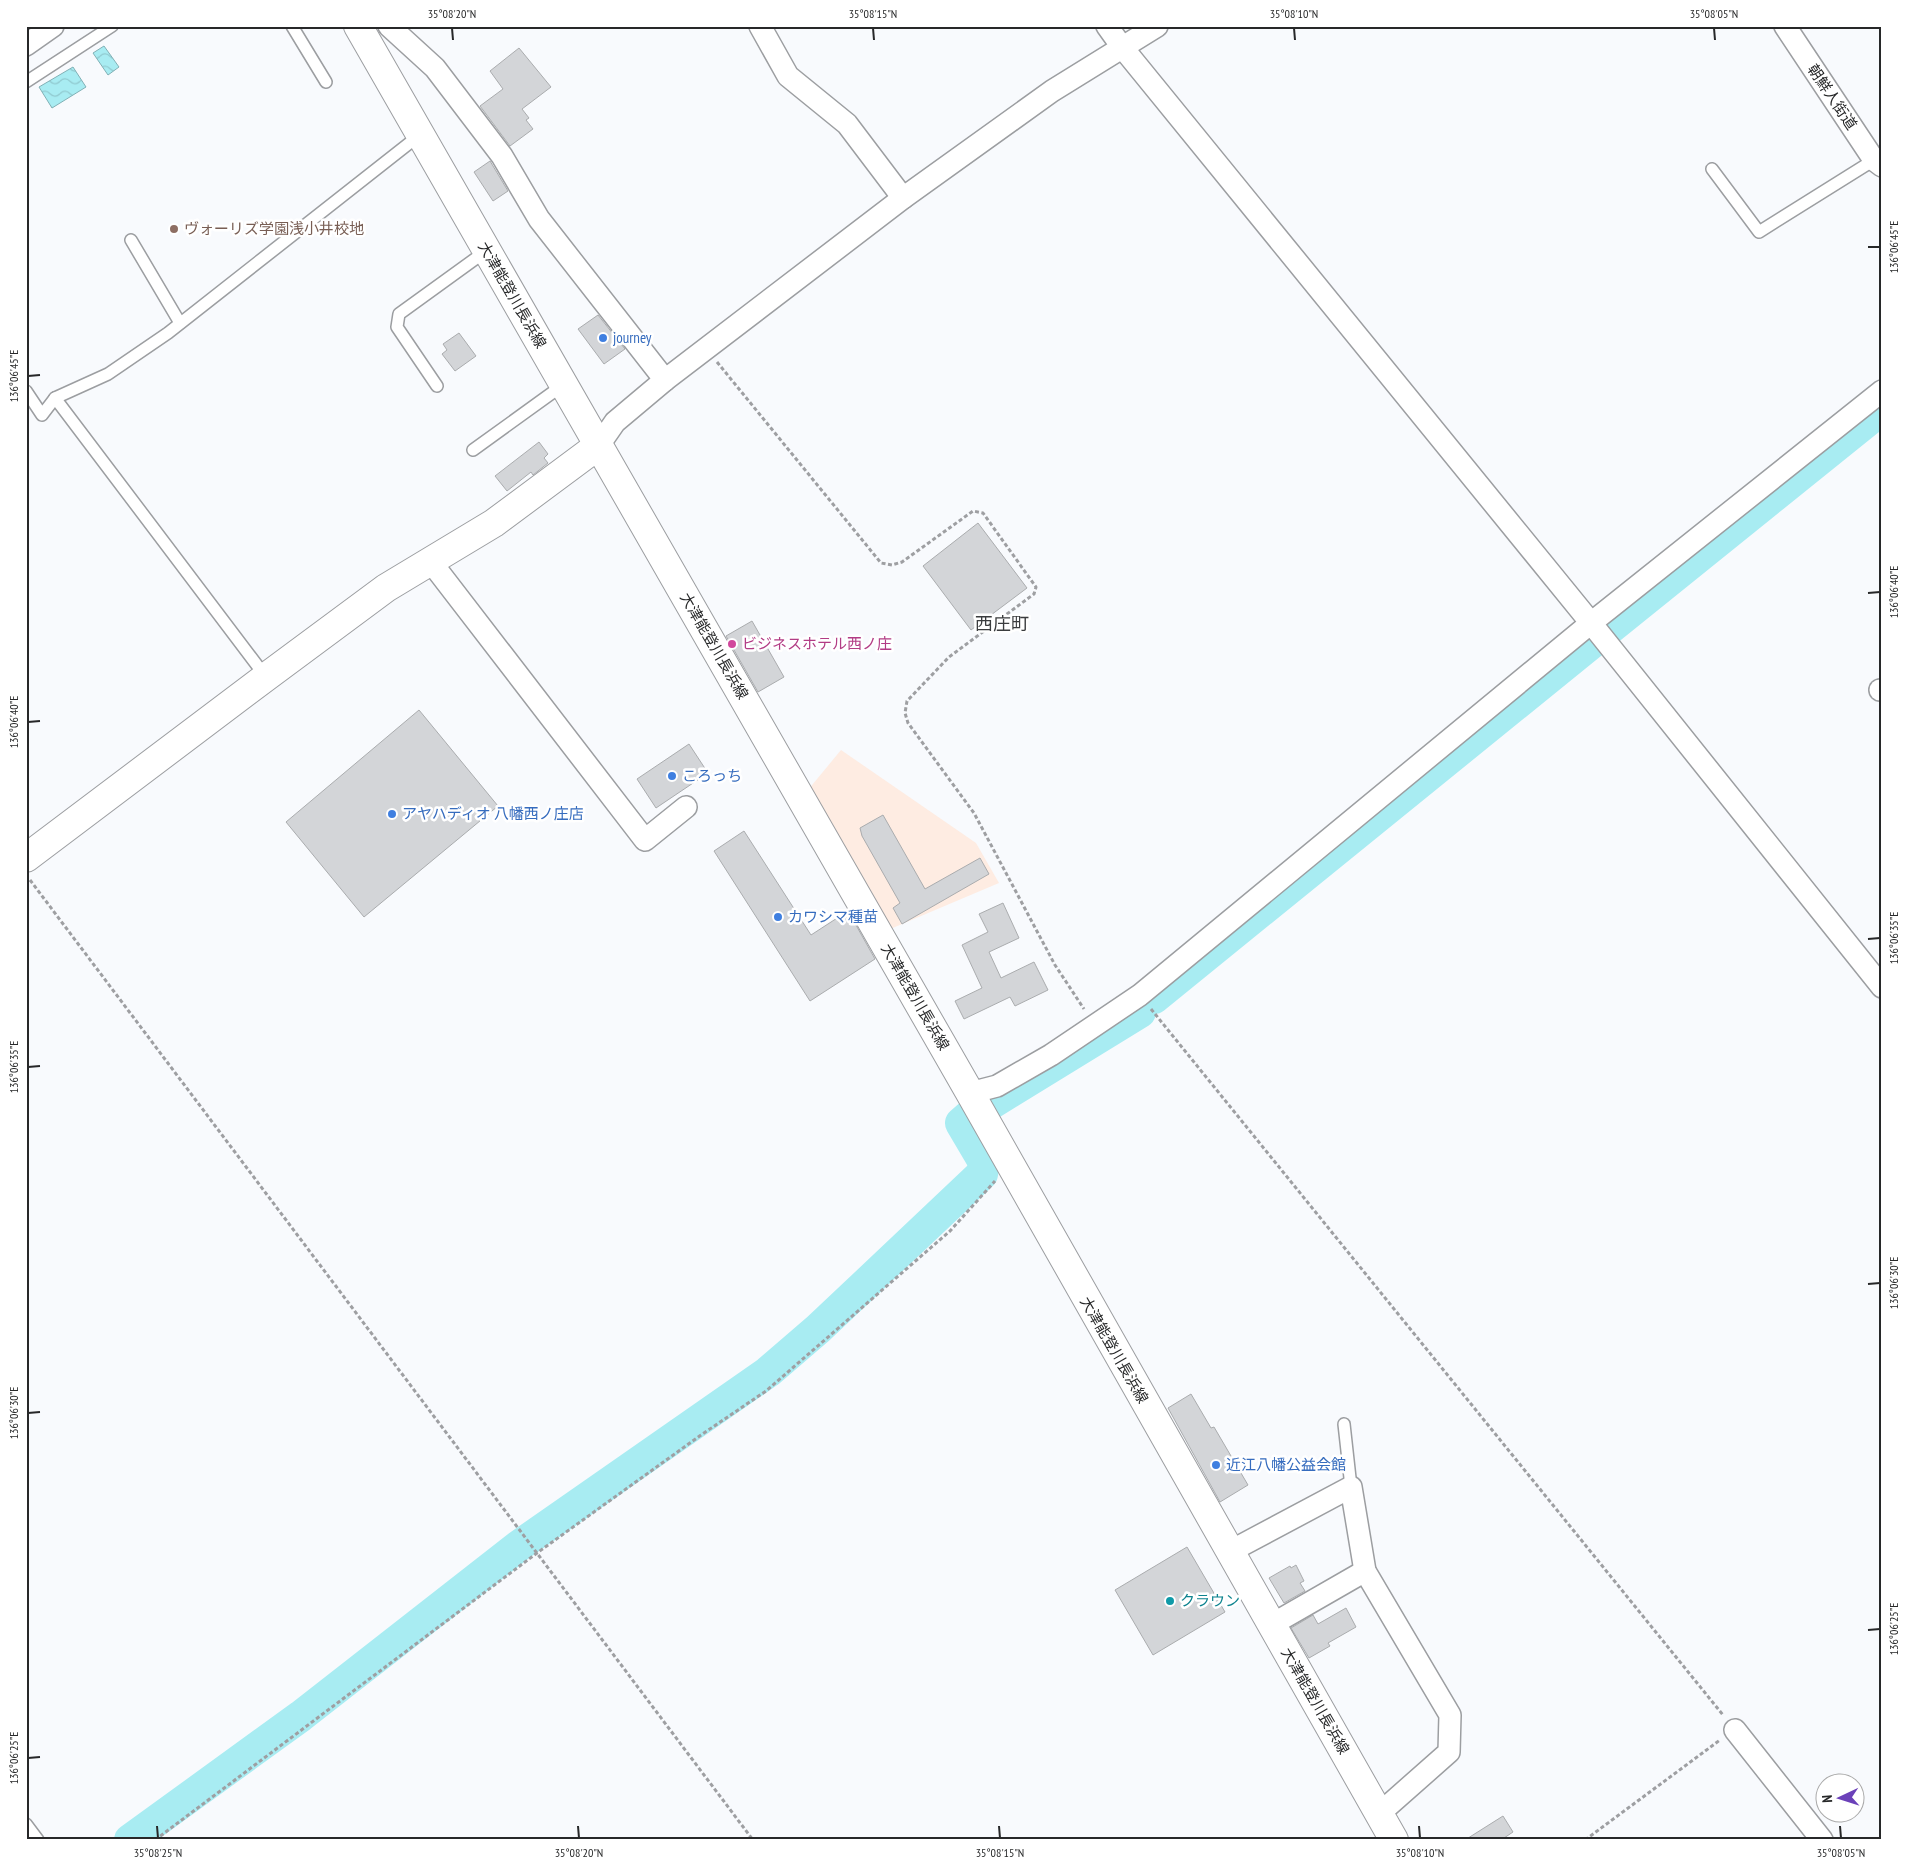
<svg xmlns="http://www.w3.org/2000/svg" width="1908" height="1866" viewBox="0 0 1908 1866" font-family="'PT Sans Narrow','Noto Sans JP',sans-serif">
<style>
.commercial{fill:#feece2}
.water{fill:url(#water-waves);stroke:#81b1b6}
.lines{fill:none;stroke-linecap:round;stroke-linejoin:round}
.river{stroke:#a8ecf2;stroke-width:32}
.building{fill:#d3d5d8;stroke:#aaacae}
.service-casing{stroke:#9c9ea1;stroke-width:14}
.minor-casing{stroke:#9c9ea1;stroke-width:24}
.tertiary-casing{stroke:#9c9ea1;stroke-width:30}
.primary-casing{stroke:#9c9ea1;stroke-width:30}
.path{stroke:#9e9fa2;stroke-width:3;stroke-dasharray:4 2.5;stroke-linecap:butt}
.service{stroke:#fff;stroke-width:11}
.minor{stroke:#fff;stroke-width:21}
.tertiary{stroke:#fff;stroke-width:28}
.primary{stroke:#fff;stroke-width:28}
.ticks{fill:none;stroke:#272829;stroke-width:2}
.education-dot{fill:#8d6e63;stroke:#fff;stroke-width:2}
.shop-dot{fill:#3f7fe0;stroke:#fff;stroke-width:2}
.hotel-dot{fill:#d1479c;stroke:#fff;stroke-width:2}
.culture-dot{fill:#0f9aa8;stroke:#fff;stroke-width:2}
.labels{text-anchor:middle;stroke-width:5;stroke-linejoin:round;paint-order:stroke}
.street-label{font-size:15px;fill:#272829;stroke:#fff}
.education-label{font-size:15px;fill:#785e54;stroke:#fff;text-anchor:start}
.shop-label{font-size:15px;fill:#366cbe;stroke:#fff;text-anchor:start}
.hotel-label{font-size:15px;fill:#b23c85;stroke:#fff;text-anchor:start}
.culture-label{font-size:15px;fill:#0d838f;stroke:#fff;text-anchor:start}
.quarter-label{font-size:18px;fill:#3a3c3e;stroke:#fff}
.neatline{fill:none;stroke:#272829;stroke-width:2}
.ticks-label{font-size:12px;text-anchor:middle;fill:#272829}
</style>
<defs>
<pattern id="water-waves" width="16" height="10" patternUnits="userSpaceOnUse" patternTransform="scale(1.25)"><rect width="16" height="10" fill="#a8ecf2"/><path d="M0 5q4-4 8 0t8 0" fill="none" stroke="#91cad0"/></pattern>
</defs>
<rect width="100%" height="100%" fill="#f8fafd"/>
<polygon class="commercial" points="841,750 976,843 999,883 888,930 808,790"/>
<g class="water">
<polygon points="104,46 119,67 108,75 93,53"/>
<polygon points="73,67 86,87 52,108 39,87"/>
</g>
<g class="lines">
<g class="river">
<polyline points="1609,629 1882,409"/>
<polyline points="1154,998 1594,641"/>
<polyline points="987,1106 1140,1012"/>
<polyline points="130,1840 301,1716 520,1545 768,1372 818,1329 982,1174 984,1162 961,1123 969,1116"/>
</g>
</g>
<g class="building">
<polygon points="519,48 551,87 522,109 529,118 526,120 533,129 510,146 480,106 503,89 490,71"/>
<polygon points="490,161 508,191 493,201 474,172"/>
<polygon points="598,315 625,349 604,364 578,329"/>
<polygon points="459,333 476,356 455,371 442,354 447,350 443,344"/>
<polygon points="539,442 548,454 544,458 548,463 533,475 531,472 507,491 495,476"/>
<polygon points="978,523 1027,588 971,630 923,566"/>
<polygon points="752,621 784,677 758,692 726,636"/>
<polygon points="419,710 498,806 364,917 286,822"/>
<polygon points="689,744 708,773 656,808 637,779"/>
<polygon points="883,815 925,889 980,858 989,874 902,924 893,908 900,903 862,836 860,828"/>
<polygon points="744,831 811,935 848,911 875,959 810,1001 714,851"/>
<polygon points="1003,903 1019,938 989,952 1001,978 1034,962 1048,990 1015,1006 1010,997 964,1019 955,1001 982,988 962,945 988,932 979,914"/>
<polygon points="1191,1394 1211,1428 1214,1427 1248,1485 1220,1502 1168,1408"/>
<polygon points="1187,1547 1225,1612 1153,1655 1115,1590"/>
<polygon points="1296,1565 1304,1581 1300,1583 1305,1591 1284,1603 1269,1578 1290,1566 1291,1568"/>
<polygon points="1346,1608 1356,1627 1328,1643 1330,1646 1309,1658 1291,1628 1313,1615 1318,1624"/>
<polygon points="1503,1816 1513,1832 1501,1840 1465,1840"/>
</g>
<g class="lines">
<defs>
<g id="service">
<polyline points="292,26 326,82"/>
<polyline points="26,82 112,26"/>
<polyline points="1712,169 1759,232 1874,160"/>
<polyline points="131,240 180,323"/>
<polyline points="437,386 397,327 399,314 486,251"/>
<polyline points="26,391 42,415 55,398 108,374 168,333 421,134"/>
<polyline points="55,398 266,677"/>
<polyline points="473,450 563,385"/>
<polyline points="1344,1424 1351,1487"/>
<polyline points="26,1824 38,1840"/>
</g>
<g id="minor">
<polyline points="389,26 435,68 502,156 539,219 665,380"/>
<polyline points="760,26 788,76 847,124 903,198"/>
<polyline points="1107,26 1122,47 1591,623 1882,987"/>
<polyline points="1785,26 1874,160 1882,166"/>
<polyline points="26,45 53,26"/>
<polyline points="599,445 615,422 665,380 903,198 1052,91 1157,26"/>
<polyline points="431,562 645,840 686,807"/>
<polyline points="1880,690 1882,690"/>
<polyline points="970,1093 997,1086 1051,1055 1140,995 1591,623 1882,391"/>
<polyline points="1229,1552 1351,1487 1365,1571 1450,1715 1449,1752 1380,1813"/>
<polyline points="1271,1625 1365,1571"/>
<polyline points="1735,1730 1822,1840"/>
</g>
<polyline id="tertiary" points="26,858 266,677 386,588 494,523 599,445"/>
<polyline id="primary" points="358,26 970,1093 1394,1840"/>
</defs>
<use href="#service" class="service-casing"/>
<use href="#minor" class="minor-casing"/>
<use href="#tertiary" class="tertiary-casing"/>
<use href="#primary" class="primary-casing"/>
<g class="path">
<polyline points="717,362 881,563 892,565 902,562 973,511 983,513 1036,587 1034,594 949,657 907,701 905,713 908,723 974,813 1055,965 1084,1009"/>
<polyline points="30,880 753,1840"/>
<polyline points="1151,1009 1723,1715"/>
<polyline points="155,1840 537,1553 701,1435 766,1391 950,1231 995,1181"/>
<polyline points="1585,1840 1720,1740"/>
</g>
<use href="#service" class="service"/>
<use href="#minor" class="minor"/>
<use href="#tertiary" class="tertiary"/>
<use href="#primary" class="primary"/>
</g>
<path class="ticks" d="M452 28 453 40M873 28 874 40M1294 28 1295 40M1714 28 1715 40M1868 247H1880M28 376 40 375M1868 593 1880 592M28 722 40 721M1868 939 1880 938M28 1067 40 1066M1868 1284 1880 1283M28 1413 40 1412M1868 1630 1880 1629M28 1758 40 1757M157 1826 158 1838M578 1826 579 1838M999 1826 1000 1838M1419 1826 1420 1838M1840 1826 1841 1838"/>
<circle class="education-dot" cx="174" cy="229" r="5"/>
<g class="shop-dot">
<circle cx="603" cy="338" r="5"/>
<circle cx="672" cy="776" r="5"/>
<circle cx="392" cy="814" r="5"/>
<circle cx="778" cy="917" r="5"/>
<circle cx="1216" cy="1465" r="5"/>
</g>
<circle class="hotel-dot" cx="732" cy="644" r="5"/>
<circle class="culture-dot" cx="1170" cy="1601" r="5"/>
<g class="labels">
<g class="street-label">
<text transform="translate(1832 97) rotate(56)" y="5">朝鮮人街道</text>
<text transform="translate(512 295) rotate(60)" y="5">大津能登川長浜線</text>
<text transform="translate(714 646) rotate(60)" y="5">大津能登川長浜線</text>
<text transform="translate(915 997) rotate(60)" y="5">大津能登川長浜線</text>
<text transform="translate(1114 1350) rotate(60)" y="5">大津能登川長浜線</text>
<text transform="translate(1315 1701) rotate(60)" y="5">大津能登川長浜線</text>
</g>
<g class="education-label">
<text x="184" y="234">ヴォーリズ学園浅小井校地</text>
</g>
<g class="shop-label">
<text x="613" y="343">journey</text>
<text x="682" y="781">ころっち</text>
<text x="402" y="819">アヤハディオ 八幡西ノ庄店</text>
<text x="788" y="922">カワシマ種苗</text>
<text x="1226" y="1470">近江八幡公益会館</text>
</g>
<g class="hotel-label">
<text x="742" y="649">ビジネスホテル西ノ庄</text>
</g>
<g class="culture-label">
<text x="1180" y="1606">クラウン</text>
</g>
<g class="quarter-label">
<text x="1002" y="630">西庄町</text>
</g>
</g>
<rect width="1908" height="1866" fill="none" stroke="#ffffff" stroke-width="55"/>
<g transform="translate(1840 1798) rotate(266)"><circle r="24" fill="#ffffff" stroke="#a9a9a9"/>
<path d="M0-4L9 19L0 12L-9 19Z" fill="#6b41b9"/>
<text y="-8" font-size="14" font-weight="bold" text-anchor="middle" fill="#272829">N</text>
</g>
<rect x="28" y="28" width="1852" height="1810" class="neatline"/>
<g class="ticks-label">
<text x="452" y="18">35°08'20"N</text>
<text x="873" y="18">35°08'15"N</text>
<text x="1294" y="18">35°08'10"N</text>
<text x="1714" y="18">35°08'05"N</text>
<text transform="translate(1894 247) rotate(-90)" y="4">136°06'45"E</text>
<text transform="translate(14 376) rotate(-90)" y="4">136°06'45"E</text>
<text transform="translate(1894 592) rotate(-90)" y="4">136°06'40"E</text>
<text transform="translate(14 722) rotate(-90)" y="4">136°06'40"E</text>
<text transform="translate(1894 938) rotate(-90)" y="4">136°06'35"E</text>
<text transform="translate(14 1067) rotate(-90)" y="4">136°06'35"E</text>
<text transform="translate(1894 1283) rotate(-90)" y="4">136°06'30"E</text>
<text transform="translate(14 1413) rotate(-90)" y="4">136°06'30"E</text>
<text transform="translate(1894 1629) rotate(-90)" y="4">136°06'25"E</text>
<text transform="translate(14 1758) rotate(-90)" y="4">136°06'25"E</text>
<text x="158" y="1857">35°08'25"N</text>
<text x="579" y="1857">35°08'20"N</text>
<text x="1000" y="1857">35°08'15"N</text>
<text x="1420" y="1857">35°08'10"N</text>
<text x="1841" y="1857">35°08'05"N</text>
</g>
</svg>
